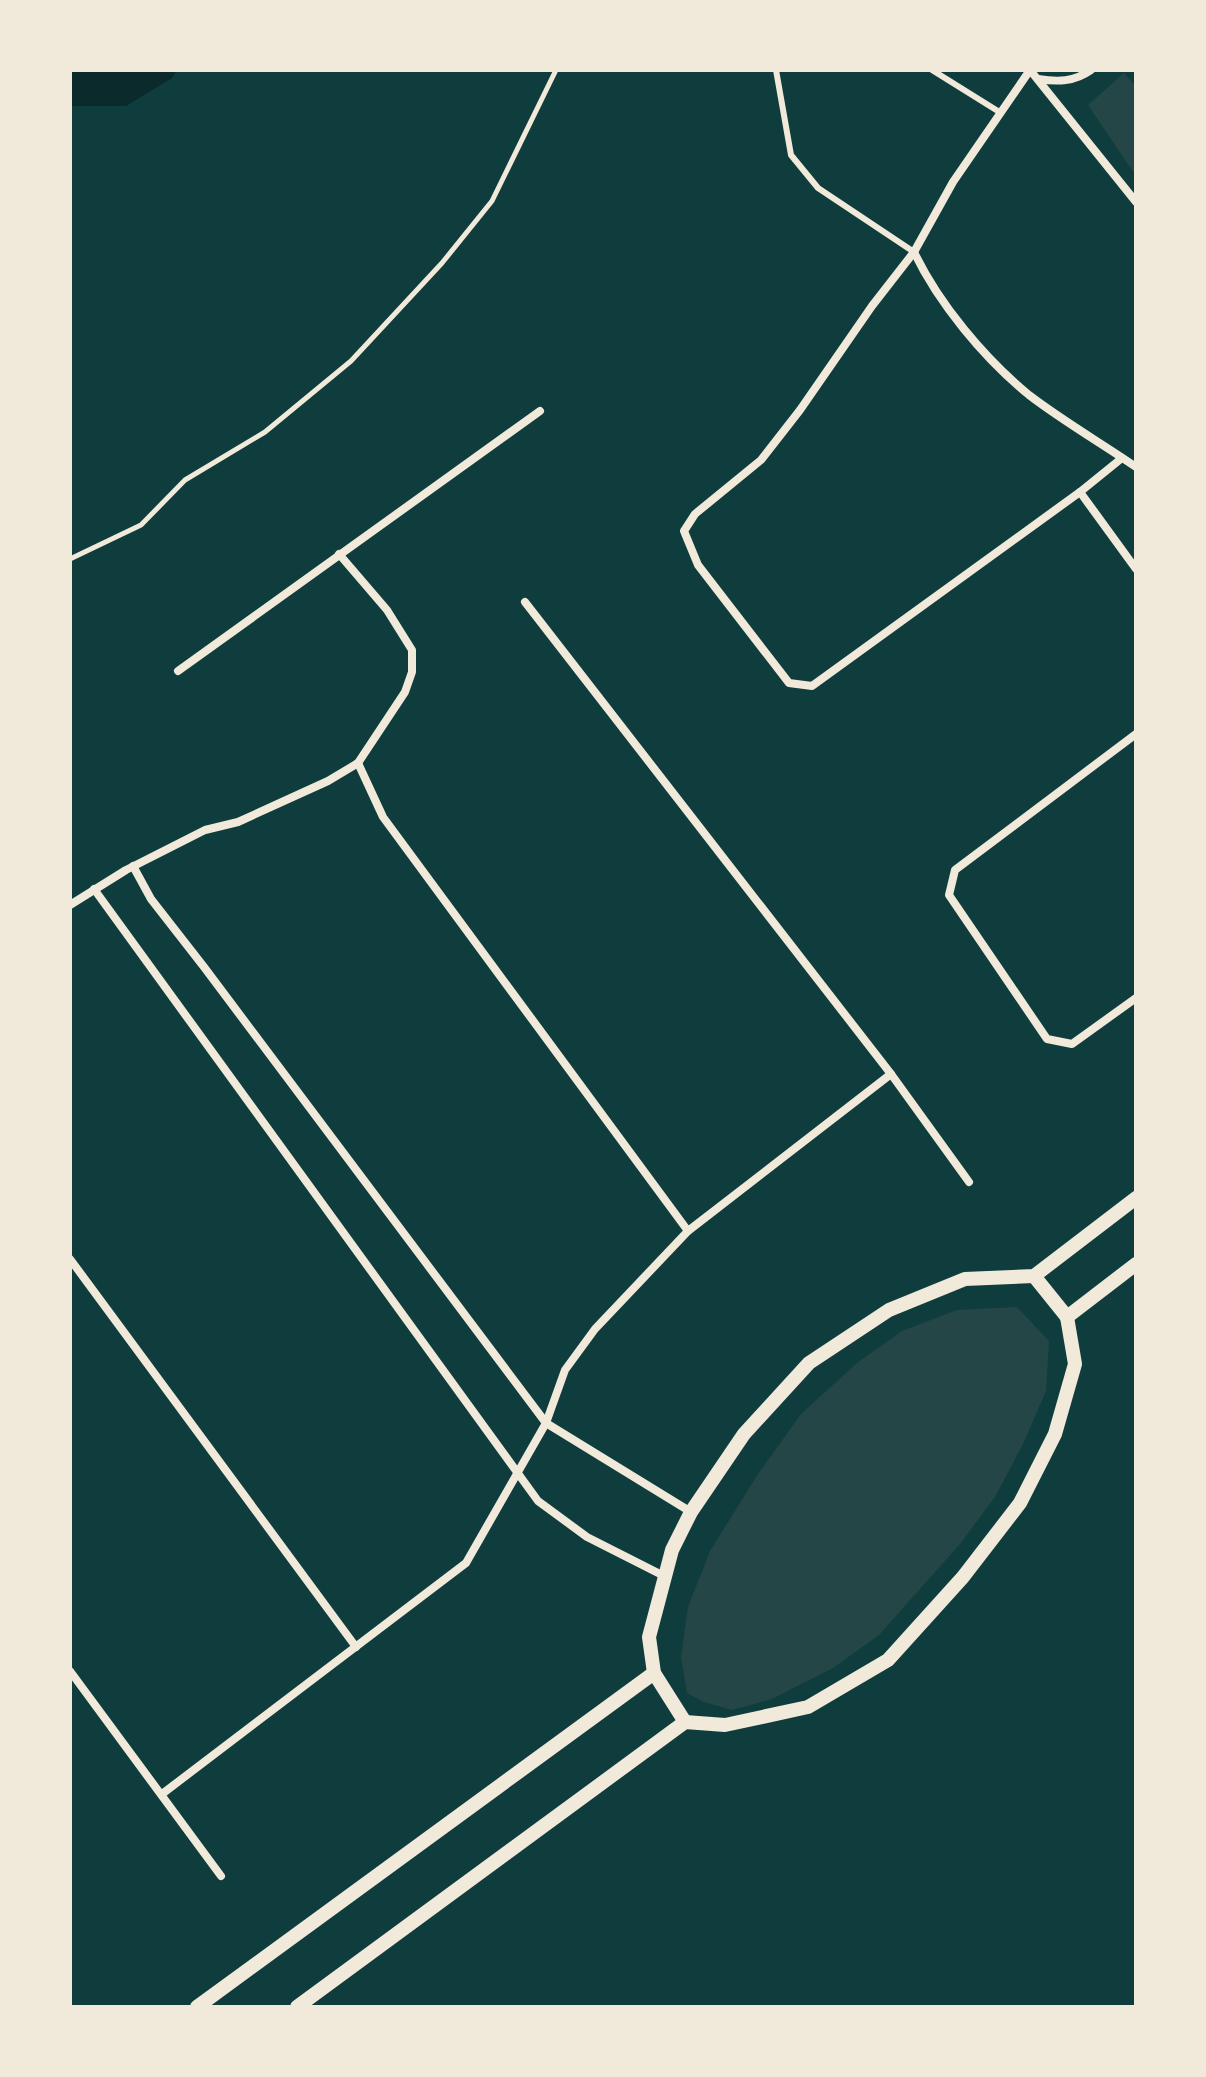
<svg xmlns="http://www.w3.org/2000/svg" width="1206" height="2077" viewBox="0 0 1206 2077" font-family="'Fira Sans Condensed',sans-serif">
<style>
.green{fill:#244646}
.water{fill:#0a2a2b}
.lines{fill:none;stroke-linecap:round;stroke-linejoin:round}
.path{stroke:#f1e9da;stroke-width:5}
.service{stroke:#f1e9da;stroke-width:6}
.minor{stroke:#f1e9da;stroke-width:8}
.tertiary{stroke:#f1e9da;stroke-width:14}
</style>
<rect width="100%" height="100%" fill="#0f3d3e"/>
<g class="green">
<polygon points="1124,73 1136,87 1136,176 1088,105"/>
<polygon points="1017,1307 1049,1341 1046,1391 1023,1444 995,1497 960,1544 879,1635 833,1668 772,1699 732,1710 704,1702 687,1693 681,1657 688,1607 710,1551 758,1474 801,1414 857,1363 902,1331 957,1310"/>
</g>
<polygon class="water" points="70,70 177,70 172,78 126,106 70,106"/>
<g class="lines">
<polyline class="path" points="70,559 141,525 185,480 265,432 351,361 442,263 492,201 556,70"/>
<g class="service">
<polyline points="776,70 791,155 818,188 914,252"/>
<polyline points="932,70 1001,113"/>
</g>
<g class="minor">
<polyline points="1030,70 953,182 914,252 872,306 800,410 761,460 695,514 684,531 698,565 789,683 812,686 1080,492 1122,458"/>
<polyline points="1030,70 1136,202"/>
<path d="M1038 79C1058 82 1074 82 1091 70"/>
<path d="M914 252C939 304 984 358 1029 395 1063 421 1101 443 1136 467"/>
<polyline points="1080,492 1136,569"/>
<polyline points="525,602 891,1074 969,1182"/>
<polyline points="178,671 540,411"/>
<polyline points="1136,734 955,870 949,895 1047,1039 1072,1044 1136,998"/>
<polyline points="358,763 383,817 688,1231"/>
<polyline points="133,866 151,899 204,967 546,1423 691,1512"/>
<polyline points="94,889 538,1501 587,1537 666,1577"/>
<polyline points="70,905 126,870 205,830 238,822 328,781 358,763 405,692 412,672 412,650 387,610 339,554"/>
<polyline points="70,1259 356,1647"/>
<polyline points="70,1671 221,1876"/>
<polyline points="162,1794 466,1563 546,1423 565,1370 595,1329 688,1231 891,1074"/>
</g>
<g class="tertiary">
<polyline points="1034,1276 1067,1317"/>
<polyline points="1067,1317 1136,1264"/>
<polyline points="685,1722 654,1673 649,1637 672,1550 691,1512 744,1434 809,1363 889,1310 965,1279 1034,1276 1136,1198"/>
<polyline points="197,2007 654,1673"/>
<polyline points="297,2007 685,1722 725,1725 808,1707 888,1660 963,1577 1020,1503 1055,1434 1075,1364 1067,1317"/>
</g>
</g>
<rect width="1206" height="2077" fill="none" stroke="#f1e9da" stroke-width="144"/>
</svg>
